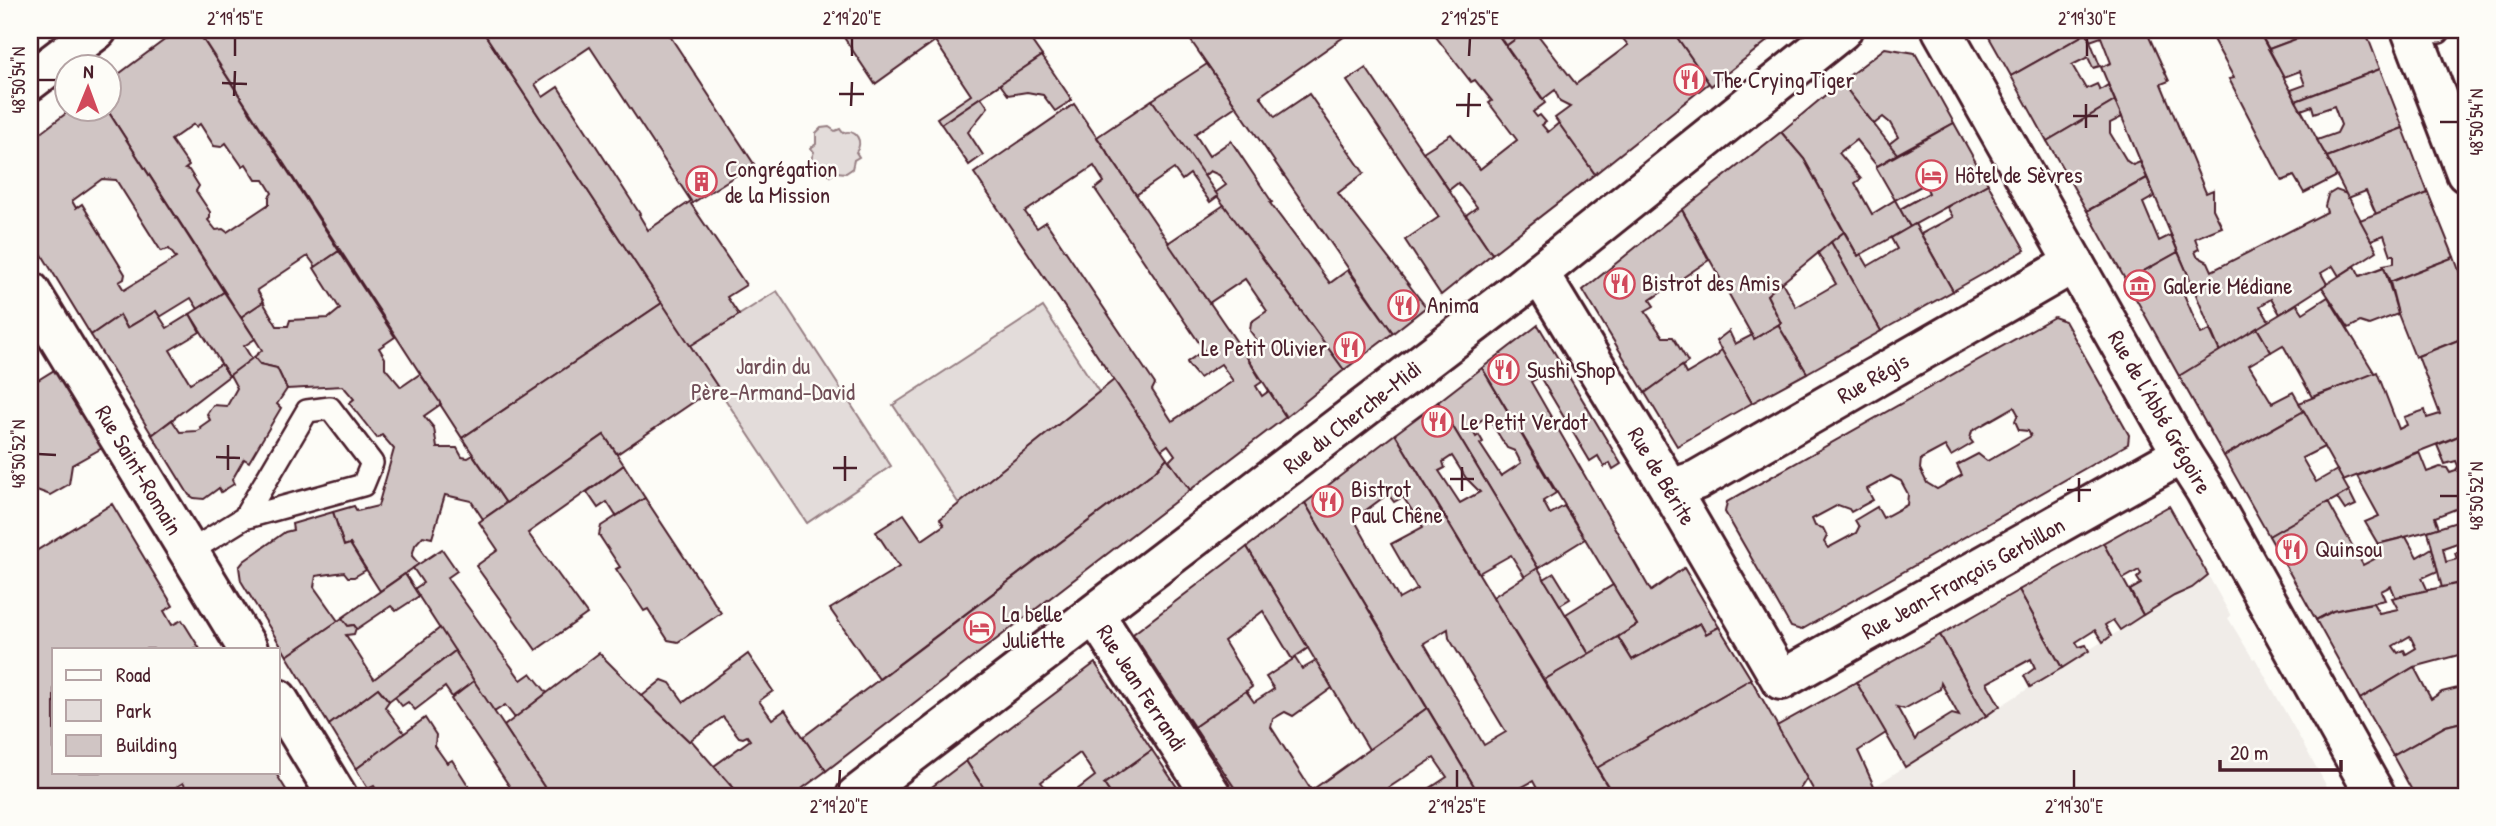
<svg xmlns="http://www.w3.org/2000/svg" width="2496" height="826" viewBox="0 0 2496 826" font-family="'Patrick Hand',sans-serif">
<style>
.built{fill:#f0ece8}
.green{fill:#e3dcda;stroke:#967e82;stroke-width:2}
.building{fill:#d0c5c4;stroke:#4a1f2b;stroke-width:2;fill-rule:evenodd}
.lines{fill:none;stroke-linecap:round;stroke-linejoin:round}
.service-casing{stroke:#4a1f2b;stroke-width:26}
.minor-casing{stroke:#4a1f2b;stroke-width:44}
.secondary-casing{stroke:#4a1f2b;stroke-width:44}
.service{stroke:#fdfcf7;stroke-width:21}
.minor{stroke:#fdfcf7;stroke-width:38}
.secondary{stroke:#fdfcf7;stroke-width:38}
.ticks{fill:none;stroke:#4a1f2b;stroke-width:2.5}
.labels{text-anchor:middle;stroke-width:5;stroke-linejoin:round;paint-order:stroke}
.poi-label{font-size:23px;fill:#4a1f2b;stroke:#fdfcf7;text-anchor:start}
.park-label{font-size:23px;fill:#704e57;stroke:#fdfcf7}
.street-label{font-size:23px;fill:#4a1f2b;stroke:#fdfcf7}
.neatline{fill:none;stroke:#4a1f2b;stroke-width:2.5}
.ticks-label{font-size:18px;text-anchor:middle;fill:#4a1f2b}
</style>
<rect width="100%" height="100%" fill="#fdfcf7"/>
<filter id="ink" filterUnits="userSpaceOnUse"><feTurbulence type="fractalNoise" baseFrequency=".0143" numOctaves="2"/><feDisplacementMap in="SourceGraphic" scale="14" xChannelSelector="R" yChannelSelector="G"/><feConvolveMatrix kernelMatrix="1 2 1 2 8 2 1 2 1" color-interpolation-filters="sRGB"/></filter>
<g filter="url(#ink)">
<polygon class="built" points="2208,575 2231,616 2228,618 2253,659 2255,658 2330,792 2329,796 1859,796 2174,596 2192,588"/>
<g class="green">
<path d="M829 127 835 131 840 129 843 133C856 128 864 142 856 152L859 157 854 160 852 169 846 173 836 172 830 176 826 170 817 171 810 162 814 152 811 148 816 144V133L821 128Z"/>
<polygon points="777,291 891,466 807,523 690,346"/>
<polygon points="1043,307 1099,392 959,504 893,405"/>
</g>
<g class="building">
<path d="M178 30H197L339 251 316 267 308 256 257 290 264 302 241 317 106 108H108V82ZM194 124 196 127 200 124 214 146 221 147 226 143 242 166 246 164 256 180H264L272 193 269 197V204L227 232 223 229 216 230 208 220 210 218V212L196 191 199 186 189 170 185 169 189 166 171 140Z"/>
<polygon points="217,30 482,30 662,303 462,438 203,39"/>
<path d="M482 30H666L754 164 691 204 746 285 727 297 739 315 690 346ZM590 47 691 201 648 230 639 215 640 214 558 87 543 97 535 84Z"/>
<polygon points="839,30 1024,30 1042,56 941,124 937,118 971,95 935,41 875,84"/>
<polygon points="1194,30 1341,30 1345,36 1260,96 1275,117 1309,94 1364,173 1338,193 1426,307 1393,333 1187,35"/>
<polygon points="1436,30 1495,30 1545,103 1533,112 1537,117 1540,115 1546,122 1542,125 1548,132 1559,123 1595,174 1492,254 1466,215 1477,207 1458,183 1449,190 1423,152 1451,134 1480,169 1517,140 1489,103 1492,101 1475,80 1471,82 1436,37 1440,34"/>
<polygon points="1495,30 1528,30 1506,46"/>
<polygon points="1528,30 1534,30 1576,84 1628,45 1616,30 1656,30 1660,34 1667,30 1672,30 1709,83 1595,174 1555,118 1570,107 1560,102 1555,90 1543,99 1506,46"/>
<polygon points="1672,30 1781,30 1711,86"/>
<polygon points="1985,30 2086,30 2087,33 2011,76"/>
<polygon points="2086,30 2146,30 2169,81 2161,84 2206,193 2213,190 2213,209 2222,227 2195,238 2199,249 2195,251 2197,256 2208,262 2212,271 2327,212 2325,206 2328,195 2336,190 2347,194 2377,251 2339,276 2333,266 2321,273 2327,284 2280,314 2271,299 2260,306 2269,321 2220,352 2101,67 2111,63 2101,37 2090,41"/>
<polygon points="2208,30 2258,30 2337,176 2304,193 2294,176 2282,181 2229,79 2234,78"/>
<polygon points="2258,30 2320,30 2269,49"/>
<polygon points="2320,30 2365,30 2380,69 2296,101 2291,90 2305,85 2300,71 2284,77 2269,49"/>
<polygon points="2087,33 2100,66 2093,68 2088,57 2072,65 2086,89 2097,84 2100,90 2108,85 2115,101 2047,141 2011,76"/>
<polygon points="1885,48 1915,53 1954,123 1897,154 1889,144 1898,137 1890,123 1883,117 1874,124 1841,82"/>
<polygon points="1042,56 1072,100 1055,111 1043,95 1027,92 1008,95 1000,84"/>
<polygon points="1207,64 1236,106 1195,134 1209,156 1231,141 1272,202 1270,203 1330,283 1348,270 1393,333 1344,370 1215,193 1226,185 1219,175 1210,171 1203,177 1152,100"/>
<polygon points="1366,68 1492,254 1441,295 1405,240 1439,217 1347,81"/>
<polygon points="2380,69 2403,128 2327,157 2317,140 2337,133 2341,125 2334,106 2314,113 2312,106 2301,110 2296,101"/>
<polygon points="1841,82 1897,154 1877,166 1856,140 1839,153 1861,179 1855,183 1872,214 1895,200 1910,227 1858,256 1804,159 1781,132"/>
<polygon points="981,97 988,107 968,132 983,155 969,165 941,124"/>
<polygon points="1152,100 1218,196 1210,202 1190,174 1182,180 1174,169 1136,195 1097,137"/>
<polygon points="2115,101 2122,117 2110,123 2110,133 2127,161 2133,165 2140,162 2147,178 2087,211 2047,141"/>
<path d="M1074 104 1245 354 1262 382 1256 386 1262 396 1269 391 1286 417 1190 490 1169 461 1175 455 1168 445 1161 450 974 173ZM1094 166 1104 182 1095 189 1204 350 1187 362 1188 365 1199 378 1221 364 1233 381 1172 421 1152 390 1155 384 1046 222 1037 228 1025 212Z"/>
<path d="M73 108H106L224 292 198 309 191 298 160 317 156 311 127 328 120 315 91 335 30 235V141ZM102 179 116 180 161 251 169 249 176 258 124 290 119 282 124 279 125 274 82 204 76 208 72 201Z"/>
<polygon points="1954,123 1988,184 1910,227 1900,209 1929,193 1925,184 1895,200 1876,167"/>
<polygon points="2403,128 2428,193 2376,214 2366,191 2348,198 2327,157"/>
<polygon points="1781,132 1804,159 1844,232 1767,295 1781,323 1754,339 1682,210"/>
<polygon points="2147,178 2155,196 2143,203 2159,241 2171,235 2178,252 2126,281 2087,211"/>
<polygon points="1988,184 2025,250 1953,291 1921,234 1953,217 1947,207"/>
<polygon points="2428,193 2454,257 2390,282 2383,265 2394,263 2394,255 2391,255 2384,235 2371,240 2360,220"/>
<polygon points="1224,205 1344,370 1286,417 1245,354 1259,343 1250,331 1251,322 1267,311 1245,279 1209,303 1168,243"/>
<polygon points="1682,210 1709,260 1650,300 1654,306 1645,311 1663,337 1673,337 1688,362 1645,393 1583,290"/>
<polygon points="1915,224 1953,291 1881,331 1831,242 1844,232 1858,256 1861,254 1868,266 1897,249 1891,238"/>
<polygon points="1831,242 1881,331 1807,373 1778,325 1781,323 1767,295 1782,282 1796,307 1836,284 1818,253"/>
<polygon points="339,251 395,337 379,348 385,358 385,368 401,387 420,374 441,404 424,416 434,428 437,448 457,448 462,457 468,458 473,455 506,503 483,519 471,501 445,495 432,538 423,536 415,545 412,556 419,564 380,591 350,544 344,546 333,512 354,506 357,511 378,506 394,449 382,435 377,438 349,403 354,399 343,386 287,389 277,368 260,364 254,357 262,350 241,317 263,302 277,326 288,326 290,320 329,318 340,309 314,268"/>
<polygon points="2178,252 2189,277 2179,283 2201,334 2210,330 2220,352 2179,376 2126,281"/>
<polygon points="2454,257 2466,289 2466,337 2415,357 2398,314 2390,282"/>
<polygon points="2355,266 2360,276 2384,267 2398,314 2369,325 2360,322 2349,328 2322,287"/>
<polygon points="224,292 255,339 244,346 252,359 229,376 190,314"/>
<polygon points="2328,297 2375,374 2312,397 2283,345 2271,352 2257,328 2297,304 2303,313"/>
<polygon points="662,303 717,386 617,454 604,435 506,503 462,438"/>
<polygon points="156,311 167,328 190,314 200,332 170,350 190,383 221,364 229,376 152,435 91,335 120,315 127,328"/>
<path d="M2054 317 2065 321 2129 435 2128 444 1801 630 1791 627 1725 512 1727 502ZM2014 407 2018 414 2015 421 2019 430 2028 431 2031 436 1987 461 1978 454 1957 465 1962 475 1937 489 1927 483 1920 469 1921 459 1945 446 1951 456 1973 443 1970 439 1972 431ZM1891 476 1901 481 1908 494 1907 505 1883 518 1877 507 1855 520 1859 527 1856 533 1828 548 1824 542 1827 536 1823 528 1815 526 1812 519 1838 505 1849 509 1851 512 1873 500 1867 489Z"/>
<polygon points="1538,325 1621,464 1613,469 1610,463 1604,467 1598,456 1590,461 1540,377 1531,382 1651,591 1684,568 1719,627 1706,634 1700,623 1632,660 1618,637 1637,625 1482,368"/>
<polygon points="1778,325 1807,373 1752,403 1716,341 1729,331 1735,344 1752,335 1754,339"/>
<polygon points="2257,328 2271,352 2249,365 2272,403 2293,392 2304,411 2224,456 2179,376"/>
<polygon points="2466,337 2466,433 2343,481 2299,403 2377,372 2399,429 2407,425 2404,417 2425,410 2427,418 2440,414 2418,356"/>
<polygon points="1721,349 1752,403 1677,446 1645,393 1682,366 1686,374 1718,355"/>
<polygon points="254,357 260,364 277,368 287,389 277,404 281,408 249,462 244,459 232,480 234,484 221,492 219,488 204,499 194,498 189,495 152,435 172,420 180,432 197,431 201,429 200,427 210,420 207,414 213,405 227,406 237,388 230,375"/>
<path d="M1482 368 1556 493 1543 501 1550 514 1564 506 1585 539 1538 568 1438 402ZM1487 416 1507 448 1515 451 1521 463 1501 476 1480 444 1483 442 1479 435 1476 437 1471 428Z"/>
<polygon points="56,369 104,447 72,465 69,484 50,495 34,489 30,492 30,385"/>
<polygon points="1114,380 1167,458 1155,471 879,679 830,609 899,567 876,532 904,514 922,540 944,525 940,519"/>
<path d="M1438 402 1538 568 1525 577 1511 555 1479 573 1395 434ZM1452 456 1466 478 1480 492 1460 503 1439 471 1445 468 1443 462Z"/>
<polygon points="2304,411 2324,447 2302,458 2316,482 2337,470 2349,491 2269,536 2224,456"/>
<polygon points="2466,433 2466,505 2435,517 2439,528 2378,544 2365,522 2379,516 2357,476 2419,452 2427,472 2440,467 2447,468 2450,473 2456,471 2458,466 2456,461 2445,464 2437,445"/>
<path d="M1395 434 1444 516 1611 792 1604 796H1541L1533 781 1513 792 1516 796H1480L1305 503ZM1388 494 1394 502 1403 497 1423 527 1391 544 1417 589 1399 599 1354 519ZM1448 629 1449 638 1506 732 1484 745 1424 643Z"/>
<polygon points="604,435 624,465 528,533 587,614 536,650 476,566 498,550 479,522"/>
<polygon points="1167,458 1190,490 826,771 803,737 1155,471"/>
<polygon points="624,465 645,498 616,516 607,502 598,508 587,492"/>
<polygon points="2349,491 2356,505 2345,510 2337,498"/>
<polygon points="645,498 721,613 678,642 668,640 648,609 644,611 616,569 620,567 599,535 601,526"/>
<polygon points="2328,502 2363,565 2382,555 2376,545 2378,544 2406,537 2417,557 2432,548 2438,571 2422,578 2428,591 2396,598 2391,586 2381,591 2385,600 2333,611 2316,620 2269,536"/>
<polygon points="1305,503 1427,708 1370,751 1247,547"/>
<polygon points="112,504 173,606 164,611 172,625 182,620 200,649 54,649 54,772 275,772 290,796 191,796 183,783 162,796 30,796 30,552 31,554"/>
<polygon points="2169,506 2208,575 2192,588 2174,596 2143,615 2130,590 2141,584 2137,578 2141,574 2139,570 2123,579 2103,543"/>
<polygon points="333,512 344,546 350,544 366,570 354,577 348,577 344,572 316,576 314,587 338,621 287,656 241,581 239,567 244,561 285,532 293,530 292,524"/>
<polygon points="2466,519 2466,540 2443,548 2446,562 2457,559 2455,553 2461,552 2463,558 2466,557 2466,582 2442,588 2428,531"/>
<polygon points="2103,543 2143,615 2120,630 2113,620 2105,625 2111,636 2103,642 2095,630 2076,642 2079,647 2086,645 2089,651 2062,668 2019,590"/>
<polygon points="1247,547 1308,648 1292,659 1263,611 1224,641 1252,687 1194,727 1133,634"/>
<polygon points="442,549 457,571 447,578 521,680 531,673 547,693 515,718 505,705 494,712 414,589 423,583 413,568"/>
<polygon points="1538,568 1589,654 1544,680 1493,597"/>
<polygon points="1554,573 1570,599 1560,605 1544,579"/>
<polygon points="405,574 419,596 396,611 391,606 357,629 354,625 348,626 342,618"/>
<path d="M2456 584 2460 598 2466 596V653L2414 667 2360 699 2316 620 2333 611 2373 603 2379 613 2398 609 2392 598ZM2410 636 2416 648 2406 654 2404 650 2398 653 2393 646Z"/>
<polygon points="1613,585 1637,625 1589,654 1566,614"/>
<polygon points="2019,590 2062,668 2030,687 2024,676 2035,668 2031,659 1987,683 2000,706 1986,716 1940,635"/>
<polygon points="342,618 348,626 354,625 356,628 354,634 346,635 374,679 440,628 455,651 389,701 378,688 329,725 287,656"/>
<polygon points="1700,623 1706,634 1719,627 1751,679 1597,768 1544,680 1618,637 1632,660"/>
<path d="M1940 635 1986 716 1905 767 1856 682ZM1941 683 1959 716 1952 714 1918 735 1915 740 1897 707 1904 709 1940 689Z"/>
<polygon points="455,651 474,681 452,697 445,687 415,710 408,702 402,706 395,697"/>
<polygon points="599,653 642,696 689,741 691,740 740,796 550,796 504,726"/>
<polygon points="748,654 773,691 759,701 772,719 785,710 826,771 792,796 740,796 714,766 750,740 747,736 743,738 739,737 723,717 689,741 642,696 662,680 670,683 684,702"/>
<polygon points="1295,658 1302,669 1316,661 1332,688 1293,716 1285,712 1273,719 1271,727 1315,796 1240,796 1194,727 1246,691 1254,702 1274,689 1266,677"/>
<polygon points="1095,663 1152,750 1104,784 1112,796 1069,796 1095,776 1080,753 1041,782 1052,796 989,796 966,761"/>
<polygon points="2414,667 2431,699 2442,692 2466,686 2466,721 2446,726 2393,756 2360,699"/>
<polygon points="1751,679 1807,778 1798,792 1792,796 1614,796 1597,768"/>
<polygon points="474,681 504,726 550,796 516,796 451,699"/>
<polygon points="1856,682 1886,733 1858,751 1874,786 1859,796 1817,796 1777,726"/>
<polygon points="378,688 389,701 385,707 405,734 356,769 329,725"/>
<polygon points="1427,708 1480,796 1418,796 1447,777 1434,758 1376,796 1373,793 1369,796 1315,796 1312,790"/>
<polygon points="425,718 436,735 435,746 447,763 452,760 475,796 380,796 374,786 368,789 356,769"/>
<polygon points="2466,721 2466,756 2463,758 2466,763 2466,796 2415,796 2393,756 2446,726"/>
<polygon points="1152,750 1183,796 1112,796 1104,784"/>
<polygon points="966,761 989,796 920,796"/>
</g>
<g class="lines">
<defs>
<g id="service">
<polyline points="2438,30 2439,32"/>
<polyline points="189,552 244,518 363,485 372,463 330,408 307,411 244,518"/>
</g>
<g id="minor">
<polyline points="1942,30 2182,454 2205,490 2376,796"/>
<polyline points="2411,30 2466,173"/>
<polyline points="1539,273 1670,489 1781,680 2182,454"/>
<polyline points="30,291 248,649"/>
<polyline points="1670,489 1697,480 2074,263"/>
<polyline points="1095,615 1212,796"/>
<polyline points="278,699 337,796"/>
<polyline points="856,796 1514,293 1842,30"/>
</g>
<polyline id="secondary" points="30,81 97,30"/>
</defs>
<use href="#service" class="service-casing"/>
<use href="#minor" class="minor-casing"/>
<use href="#secondary" class="secondary-casing"/>
<use href="#service" class="service"/>
<use href="#minor" class="minor"/>
<use href="#secondary" class="secondary"/>
</g>
</g>
<path class="ticks" d="M235 56V38M852 56V38M1469 56 1470 38M2087 56V38M38 80H56M222 83 247 84M839 94H864M234 96 235 71M1456 105H1481M851 106 852 82M2073 116H2098M1468 117 1469 93M2440 122H2458M2086 128V104M38 454 56 455M216 457 240 458M833 468H857M228 470V445M1450 479H1474M845 481V456M2067 490H2091M1462 491V467M2440 496H2458M2079 502V478M839 788 840 770M1457 788V770M2074 788V770"/>
<defs>
<symbol id="restaurant-ring" viewBox="-11 -11 22 22"><circle r="9.5" fill="#fdfcf7" stroke="#d1495b" stroke-width="1.5"/><path d="M-5-6h1v4h1v-4h1v4h1v-4h1v5L-1.5 .5V6h-2V.5L-5-1ZM5-6V6H3V1.5H1.5Q1.5-4 5-6Z" fill="#d1495b"/></symbol>
<symbol id="hotel-ring" viewBox="-11 -11 22 22"><circle r="9.5" fill="#fdfcf7" stroke="#d1495b" stroke-width="1.5"/><path d="M-6-4.5h1.5V1H6V5H4.5V3h-9V5H-6ZM-4 0a1.8 1.8 0 1 1 3.6 0ZM.5 0V-2.5h3Q6-2.5 6 0Z" fill="#d1495b"/></symbol>
<symbol id="building-ring" viewBox="-11 -11 22 22"><circle r="9.5" fill="#fdfcf7" stroke="#d1495b" stroke-width="1.5"/><path d="M-4-6H4V6H1V3H-1V6H-4ZM-2.5-4.3h1.7v1.8h-1.7ZM.8-4.3h1.7v1.8H.8ZM-2.5-1h1.7V.8h-1.7ZM.8-1h1.7V.8H.8Z" fill="#d1495b"/></symbol>
<symbol id="museum-ring" viewBox="-11 -11 22 22"><circle r="9.5" fill="#fdfcf7" stroke="#d1495b" stroke-width="1.5"/><path d="M0-6L6-3V-2H-6V-3ZM-5-1h2V3h-2ZM-1-1h2V3h-2ZM3-1h2V3H3ZM-6 4H6V6H-6Z" fill="#d1495b"/></symbol>
</defs>
<g fill-rule="evenodd">
<use href="#restaurant-ring" x="1672" y="62" width="35" height="35"/>
<use href="#hotel-ring" x="1914" y="158" width="35" height="35"/>
<use href="#building-ring" x="684" y="164" width="35" height="35"/>
<use href="#restaurant-ring" x="1602" y="266" width="35" height="35"/>
<use href="#museum-ring" x="2122" y="268" width="35" height="35"/>
<use href="#restaurant-ring" x="1386" y="288" width="35" height="35"/>
<use href="#restaurant-ring" x="1332" y="330" width="35" height="35"/>
<use href="#restaurant-ring" x="1486" y="352" width="35" height="35"/>
<use href="#restaurant-ring" x="1420" y="404" width="35" height="35"/>
<use href="#restaurant-ring" x="1310" y="484" width="35" height="35"/>
<use href="#restaurant-ring" x="2274" y="532" width="35" height="35"/>
<use href="#hotel-ring" x="962" y="610" width="35" height="35"/>
</g>
<g class="labels">
<g class="poi-label">
<text x="1713" y="88">The Crying Tiger</text>
<text x="725" y="177">Congrégation<tspan x="725" dy="26">de la Mission</tspan></text>
<text x="1955" y="183">Hôtel de Sèvres</text>
<text x="1642" y="291">Bistrot des Amis</text>
<text x="2163" y="294">Galerie Médiane</text>
<text x="1427" y="313">Anima</text>
<text x="1327" y="356" text-anchor="end">Le Petit Olivier</text>
<text x="1527" y="378">Sushi Shop</text>
<text x="1461" y="430">Le Petit Verdot</text>
<text x="1351" y="497">Bistrot<tspan x="1351" dy="26">Paul Chêne</tspan></text>
<text x="2315" y="557">Quinsou</text>
<text x="1002" y="622">La belle<tspan x="1002" dy="26">Juliette</tspan></text>
</g>
<g class="park-label">
<text x="773" y="374">Jardin du<tspan x="773" dy="26">Père-Armand-David</tspan></text>
</g>
<g class="street-label">
<text transform="translate(1873 378) rotate(-30)" y="8">Rue Régis</text>
<text transform="translate(2160 412) rotate(60)" y="8">Rue de l'Abbé Grégoire</text>
<text transform="translate(1352 417) rotate(-38)" y="8">Rue du Cherche-Midi</text>
<text transform="translate(139 470) rotate(59)" y="8">Rue Saint-Romain</text>
<text transform="translate(1662 476) rotate(59)" y="8">Rue de Bérite</text>
<text transform="translate(1963 578) rotate(-29)" y="8">Rue Jean-François Gerbillon</text>
<text transform="translate(1142 688) rotate(57)" y="8">Rue Jean Ferrandi</text>
</g>
</g>
<rect width="2496" height="826" fill="none" stroke="#fdfcf7" stroke-width="77"/>
<rect x="52" y="648" width="228" height="126" fill="#fdfcf7" stroke="#b5a4a5" stroke-width="2"/>
<rect x="66" y="670" width="35" height="10" fill="#fdfcf7" stroke="#b5a4a5" stroke-width="2"/>
<text x="116" y="682" font-size="21" fill="#4a1f2b">Road</text>
<rect x="66" y="700" width="35" height="21" fill="#e3dcda" stroke="#b5a4a5" stroke-width="2"/>
<text x="116" y="718" font-size="21" fill="#4a1f2b">Park</text>
<rect x="66" y="735" width="35" height="21" fill="#d0c5c4" stroke="#b5a4a5" stroke-width="2"/>
<text x="116" y="752" font-size="21" fill="#4a1f2b">Building</text>
<g transform="translate(88 88) rotate(1)"><circle r="33" fill="#fdfcf7" stroke="#b5a4a5" stroke-width="2"/>
<path d="M0-5L12 26L0 18L-12 26Z" fill="#d1495b"/>
<text y="-10" font-size="19" font-weight="bold" text-anchor="middle" fill="#4a1f2b">N</text>
</g>
<path d="M2220 760v10h121v-10" fill="none" stroke="#4a1f2b" stroke-width="3.5"/>
<text x="2230" y="760" font-size="21" fill="#4a1f2b" stroke="#fdfcf7" stroke-width="5" paint-order="stroke">20 m</text>
<rect x="38" y="38" width="2420" height="750" class="neatline"/>
<g class="ticks-label">
<text x="235" y="25">2°19'15"E</text>
<text x="852" y="25">2°19'20"E</text>
<text x="1470" y="25">2°19'25"E</text>
<text x="2087" y="25">2°19'30"E</text>
<text transform="translate(19 80) rotate(-90)" y="6">48°50'54"N</text>
<text transform="translate(2477 122) rotate(-90)" y="6">48°50'54"N</text>
<text transform="translate(19 454) rotate(-90)" y="6">48°50'52"N</text>
<text transform="translate(2477 496) rotate(-90)" y="6">48°50'52"N</text>
<text x="839" y="813">2°19'20"E</text>
<text x="1457" y="813">2°19'25"E</text>
<text x="2074" y="813">2°19'30"E</text>
</g>
</svg>
